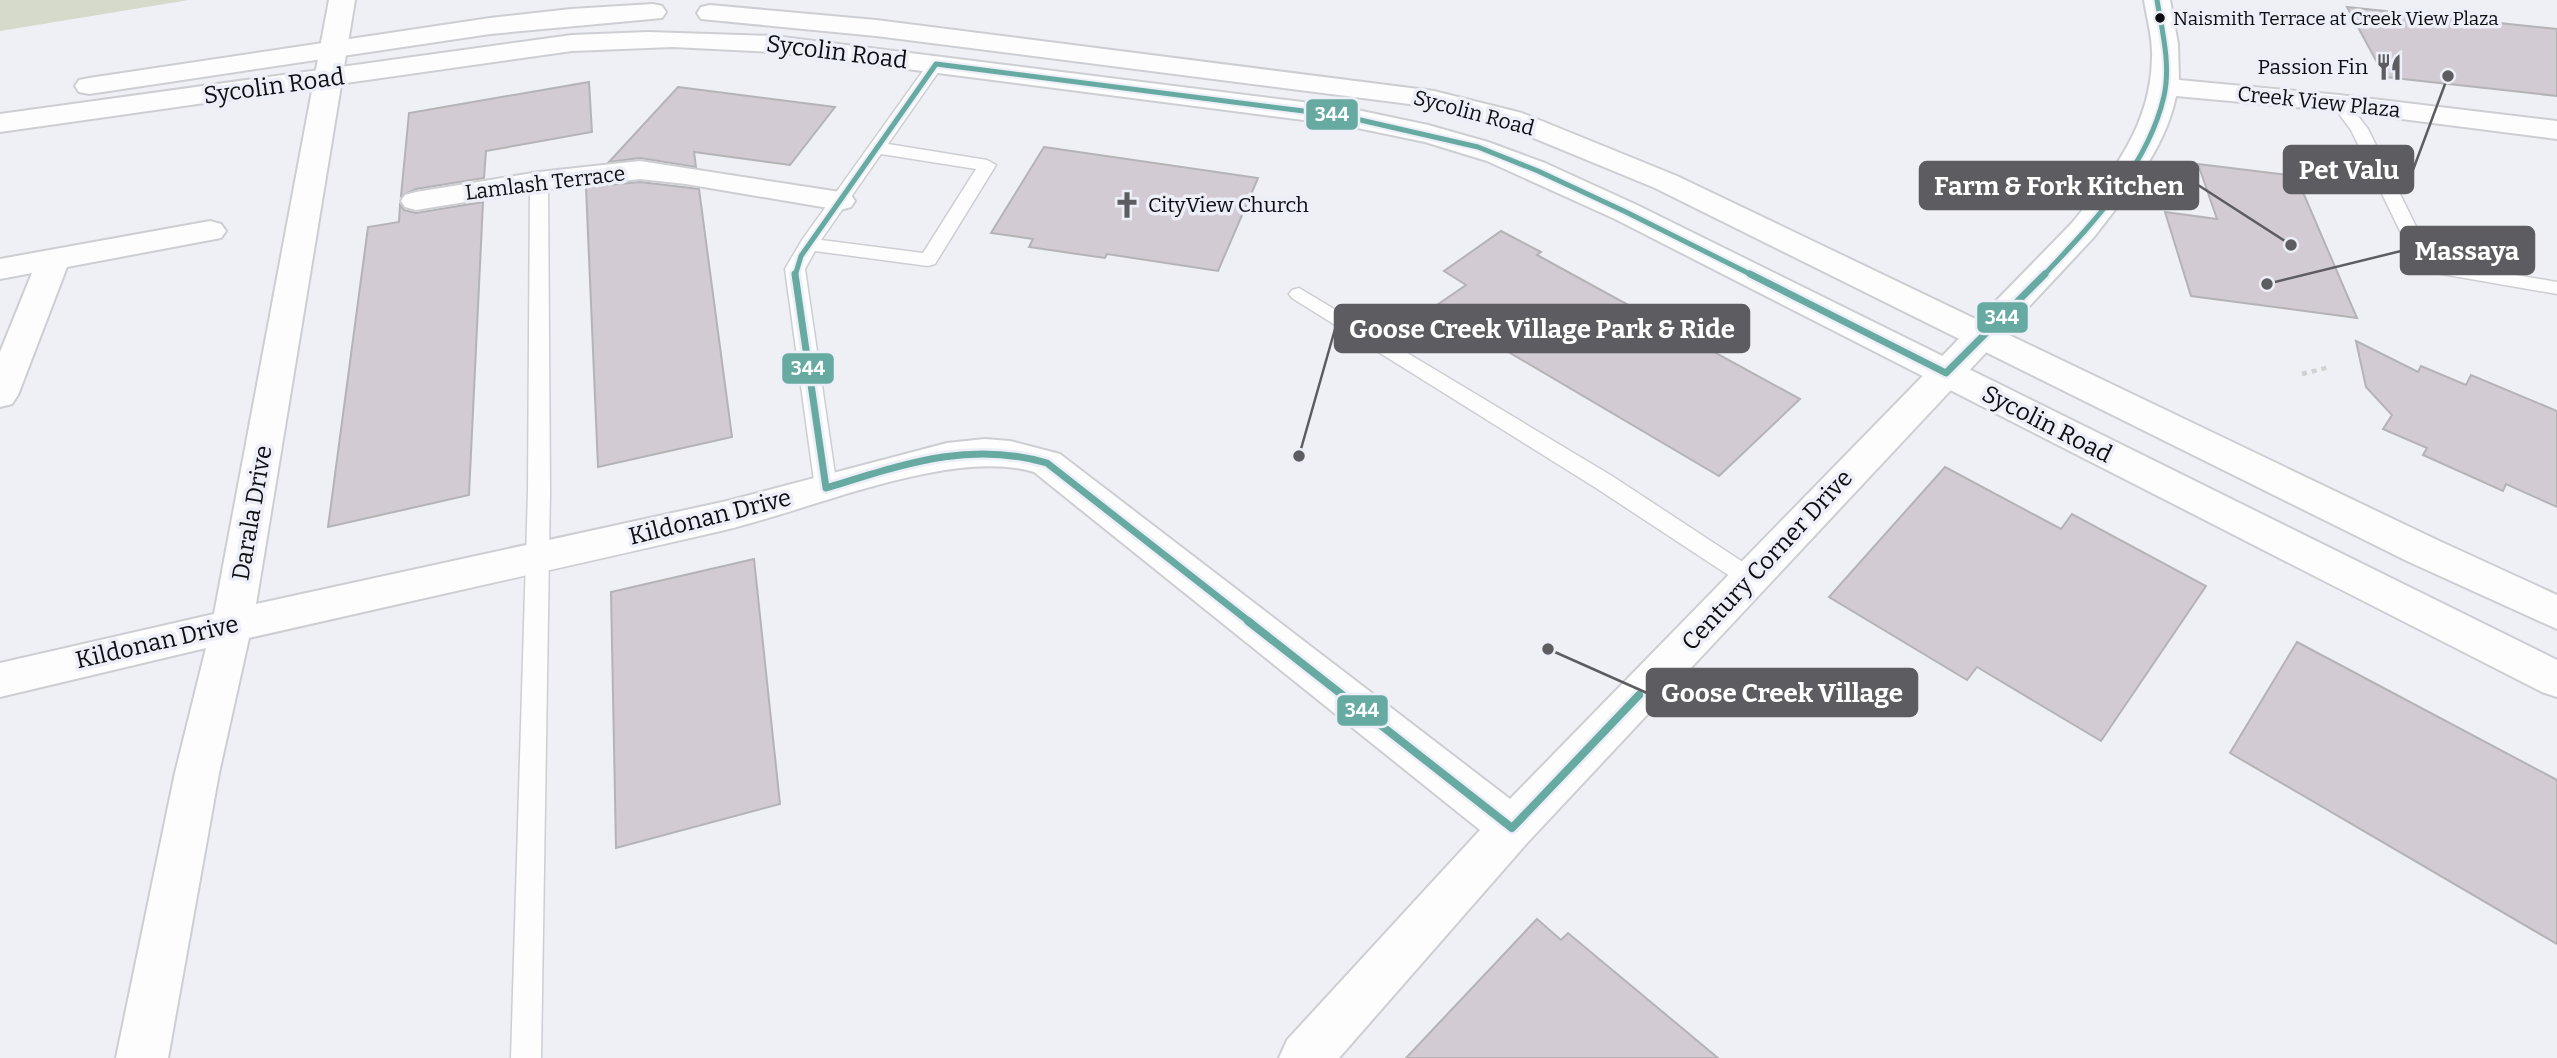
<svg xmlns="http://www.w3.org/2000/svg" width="2557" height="1058" viewBox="0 0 2557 1058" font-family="Bitter,serif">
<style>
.green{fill:#d5dacb}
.building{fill:#d2cbd3;stroke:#b4b3b6;stroke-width:2}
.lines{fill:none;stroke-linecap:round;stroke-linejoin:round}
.lane-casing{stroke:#cdced2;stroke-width:3}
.street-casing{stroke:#cdced2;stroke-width:4}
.secondary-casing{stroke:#cdced2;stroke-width:4}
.path{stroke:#d1d1d2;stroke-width:4.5;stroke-dasharray:5 5;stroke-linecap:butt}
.lane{fill:#fdfdfe;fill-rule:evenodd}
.street{fill:#fdfdfe;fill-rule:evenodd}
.secondary{fill:#fdfdfe;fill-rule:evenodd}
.bus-1-far2-casing{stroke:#eceef8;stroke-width:9}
.bus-1-far1-casing{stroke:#eceef8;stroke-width:12}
.bus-1-casing{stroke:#eceef8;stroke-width:13}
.bus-1-far2{stroke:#67aaa1;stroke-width:5}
.bus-1-far1{stroke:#67aaa1;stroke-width:7}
.bus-1{stroke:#67aaa1;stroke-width:8}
.bus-dot{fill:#0e0e11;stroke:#eceef8;stroke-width:2.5}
.labels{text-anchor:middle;stroke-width:7;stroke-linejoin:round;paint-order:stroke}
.far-bus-label{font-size:19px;fill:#0e0e11;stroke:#eceef8;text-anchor:start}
.far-poi-label{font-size:21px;fill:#0e0e11;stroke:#eceef8;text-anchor:end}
.far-street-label{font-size:21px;fill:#0e0e11;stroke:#eceef8}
.street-label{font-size:24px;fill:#0e0e11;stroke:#eceef8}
.leader{fill:none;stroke:#5d5d61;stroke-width:2.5}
.callout-dot{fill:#5d5d61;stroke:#eceef8;stroke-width:2.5}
.callout{fill:#5d5d61;stroke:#5d5d61;stroke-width:2.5}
.callout-label{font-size:26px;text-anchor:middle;font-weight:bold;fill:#fff}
.line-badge{stroke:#eceef8;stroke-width:2.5}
.badge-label{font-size:19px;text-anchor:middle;font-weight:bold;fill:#fff}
</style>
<rect width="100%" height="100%" fill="#eff0f5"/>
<polygon class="green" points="0,0 189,0 0,31"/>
<g class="building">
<polygon points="2347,7 2557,29 2557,96 2385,77"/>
<polygon points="589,82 592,132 486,151 484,178 416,189 401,196 409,113"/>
<polygon points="678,87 835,107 790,165 694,152 696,167 640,158 609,162"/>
<polygon points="1044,147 1258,178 1218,271 1107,254 1105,258 1029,247 1033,239 991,233"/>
<polygon points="2198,164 2296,176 2357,318 2191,296 2165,212 2217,219"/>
<polygon points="640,182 699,189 732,437 598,467 586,187"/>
<polygon points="483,202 469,495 328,527 368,227 399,222 400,205 404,210 416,213"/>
<polygon points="1501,231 1541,252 1537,255 1800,399 1719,476 1461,324 1464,321 1437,305 1466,285 1444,271"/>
<polygon points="2356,341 2418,372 2421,366 2466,385 2471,375 2557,411 2557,507 2506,484 2503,491 2423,455 2427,448 2383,429 2392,415 2366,387"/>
<polygon points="1945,467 2061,529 2072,514 2206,586 2101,741 1977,667 1967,680 1829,597"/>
<polygon points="754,559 780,804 616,848 611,592"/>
<polygon points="2297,642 2557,780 2557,944 2230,753"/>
<polygon points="1537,919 1561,940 1568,933 1718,1058 1406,1058"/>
</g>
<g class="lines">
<defs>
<g id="lane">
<path d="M936 59 944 64 888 144 987 160 996 165 935 264 928 266 815 251 805 269 837 488 834 494 826 496 818 494 815 488 785 269 802 240 930 61ZM881 154 976 169 923 253 821 240Z"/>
<polygon points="2339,98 2345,99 2368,129 2433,261 2557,282 2557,294 2419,270 2351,130 2331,103"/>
<polygon points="539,176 548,181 550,491 541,1058 511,1058 528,491 530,181"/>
<polygon points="1299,288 1612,476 1758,572 1762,578 1758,584 1750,587 1742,584 1596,488 1292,298 1289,294 1292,290"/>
</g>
<g id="street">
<path d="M329 0H355L256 604 727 501 947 443 985 439 1010 441 1060 454 1510 799 2072 223C2112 174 2151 125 2152 58 2153 39 2147 19 2144 0H2170L2178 44 2179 80 2339 95 2557 121V139L2339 111 2176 96C2165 150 2127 194 2094 237L1528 842 1339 1058H1279L1287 1040 1480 830 1034 472C952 447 810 510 725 530 567 567 408 601 249 638L219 773 168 1058H116L175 773 206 648 0 697V663L214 614Z"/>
<polygon points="640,161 840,192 851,195 855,201 851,207 840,210 686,184 640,179 539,190 416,210 405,207 401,201 405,195 416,192 539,172"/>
<polygon points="210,221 221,224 226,231 221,238 67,267 18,395 12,404 0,407 0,352 32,273 0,279 0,259"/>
</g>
<g id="secondary">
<polygon points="653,4 662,6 666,12 662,18 490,34 89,94 79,92 75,86 79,80 89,78 490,18 571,9"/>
<polygon points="710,5 876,20 1434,91 1522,113 1677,176 2435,539 2557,595 2557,629 2407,561 1655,188 1502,125 1433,107 876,36 701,19 697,13 701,7"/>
<polygon points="648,32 774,36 1343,107 1428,125 1488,142 1545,163 1637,205 2557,660 2557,697 2542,692 1615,219 1487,161 1425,142 1343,125 774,52 673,47 572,51 0,132 0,114 572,35"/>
</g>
</defs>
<use href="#lane" class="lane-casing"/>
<use href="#street" class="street-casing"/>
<use href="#secondary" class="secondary-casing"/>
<polyline class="path" points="2302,374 2330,367"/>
<use href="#lane" class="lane"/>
<use href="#street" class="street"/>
<use href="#secondary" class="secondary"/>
<defs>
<g id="bus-1-far2">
<polyline points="795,276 801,256 936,64 1343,116 1478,147 1538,171 1626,212 1754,276"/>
<path d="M2043 276C2091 225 2148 167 2164 96 2171 65 2162 30 2157 0"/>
</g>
<g id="bus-1-far1">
<path d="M795 274 826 488C902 465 968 440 1047 463L1251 623"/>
<polyline points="1750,274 1946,373 2045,274"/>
</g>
<polyline id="bus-1" points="1248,621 1512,828 1639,695"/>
</defs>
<use href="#bus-1-far2" class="bus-1-far2-casing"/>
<use href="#bus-1-far1" class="bus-1-far1-casing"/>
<use href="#bus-1" class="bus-1-casing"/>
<use href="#bus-1-far2" class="bus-1-far2"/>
<use href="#bus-1-far1" class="bus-1-far1"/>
<use href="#bus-1" class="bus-1"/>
</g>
<defs>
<symbol id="restaurant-bare" viewBox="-9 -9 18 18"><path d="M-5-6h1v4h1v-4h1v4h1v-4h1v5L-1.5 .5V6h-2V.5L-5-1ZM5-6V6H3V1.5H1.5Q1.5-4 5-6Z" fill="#5d5d61" stroke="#eceef8" stroke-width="2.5" paint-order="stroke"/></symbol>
<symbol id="church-bare" viewBox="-9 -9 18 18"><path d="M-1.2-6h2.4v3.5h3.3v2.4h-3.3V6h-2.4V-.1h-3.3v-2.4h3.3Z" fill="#5d5d61" stroke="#eceef8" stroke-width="2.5" paint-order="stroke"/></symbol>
</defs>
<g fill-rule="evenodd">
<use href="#restaurant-bare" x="2370" y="48" width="38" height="38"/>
<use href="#church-bare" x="1108" y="186" width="38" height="38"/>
</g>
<circle class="bus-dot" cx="2160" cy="18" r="6"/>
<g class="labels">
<g class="far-bus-label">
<text x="2173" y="25">Naismith Terrace at Creek View Plaza</text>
</g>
<g class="far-poi-label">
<text x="2368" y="74">Passion Fin</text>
<text x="1148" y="212" text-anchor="start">CityView Church</text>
</g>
<g class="far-street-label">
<text transform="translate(2319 102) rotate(6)" y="7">Creek View Plaza</text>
<text transform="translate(1474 113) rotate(15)" y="7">Sycolin Road</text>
<text transform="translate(545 183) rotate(-7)" y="7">Lamlash Terrace</text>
</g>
<g class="street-label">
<text transform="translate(837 52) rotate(7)" y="8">Sycolin Road</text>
<text transform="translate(274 86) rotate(-8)" y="8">Sycolin Road</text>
<text transform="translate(2047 424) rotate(27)" y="8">Sycolin Road</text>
<text transform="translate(252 513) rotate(-80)" y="8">Darala Drive</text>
<text transform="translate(710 517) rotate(-14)" y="8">Kildonan Drive</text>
<text transform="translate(1767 560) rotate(-47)" y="8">Century Corner Drive</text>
<text transform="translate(157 642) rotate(-13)" y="8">Kildonan Drive</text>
</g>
</g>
<path class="leader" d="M2448 76L2413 170M2291 245L2198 185M2267 284L2401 251M1299 456L1335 329M1548 649L1647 693"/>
<g class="callout-dot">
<circle cx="2448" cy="76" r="7"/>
<circle cx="2291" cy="245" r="7"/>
<circle cx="2267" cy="284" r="7"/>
<circle cx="1299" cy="456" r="7"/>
<circle cx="1548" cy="649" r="7"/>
</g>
<g class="callout">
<rect x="2284" y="146" width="129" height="47" rx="7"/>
<rect x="1920" y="162" width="278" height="47" rx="7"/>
<rect x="2401" y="227" width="133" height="47" rx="7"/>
<rect x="1335" y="305" width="414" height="47" rx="7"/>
<rect x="1647" y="669" width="270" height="47" rx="7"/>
</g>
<g class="callout-label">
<text x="2349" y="179">Pet Valu</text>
<text x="2059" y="195">Farm &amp; Fork Kitchen</text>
<text x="2467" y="260">Massaya</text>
<text x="1542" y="338">Goose Creek Village Park &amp; Ride</text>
<text x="1782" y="702">Goose Creek Village</text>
</g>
<g class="line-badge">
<rect x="1305" y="98" width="54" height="33" rx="7" fill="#67aaa1"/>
<rect x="1976" y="301" width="53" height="33" rx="7" fill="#67aaa1"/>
<rect x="781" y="352" width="54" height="33" rx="7" fill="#67aaa1"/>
<rect x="1336" y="694" width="53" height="33" rx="7" fill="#67aaa1"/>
</g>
<g class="badge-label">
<text x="1332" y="121">344</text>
<text x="2002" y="324">344</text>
<text x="808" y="375">344</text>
<text x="1362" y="717">344</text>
</g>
</svg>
